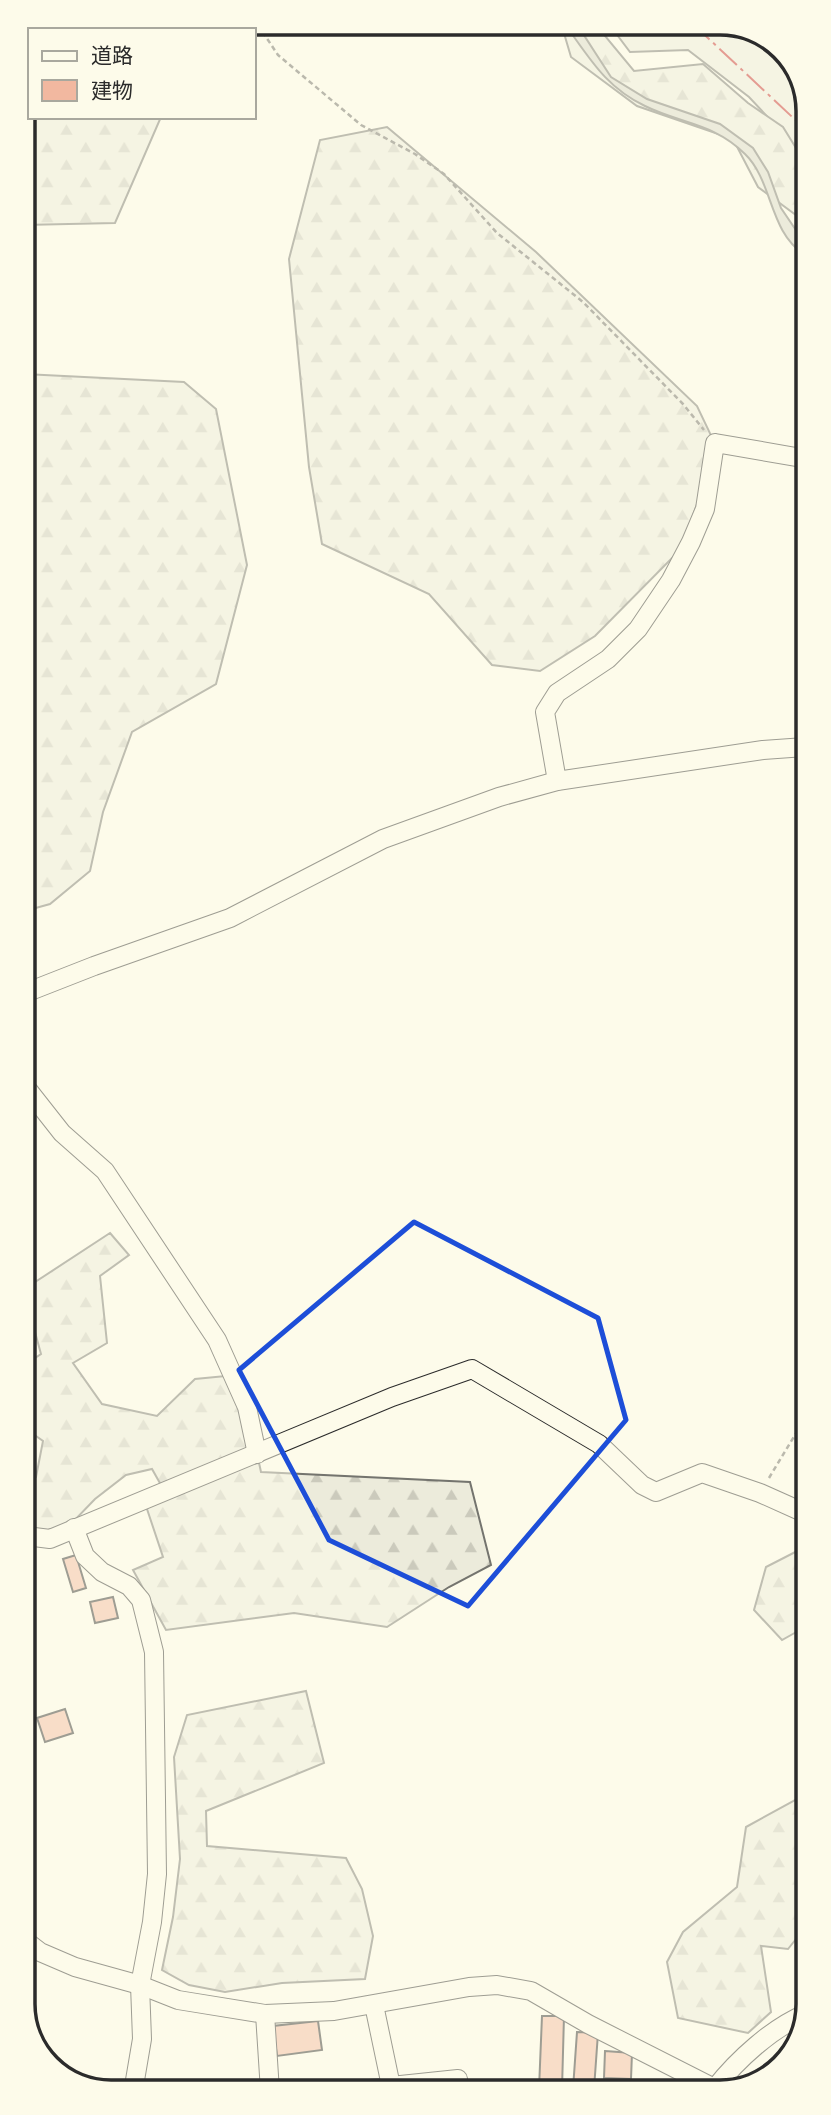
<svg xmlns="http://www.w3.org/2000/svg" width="831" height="2115" viewBox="0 0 831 2115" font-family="Commissioner,'Noto Sans JP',sans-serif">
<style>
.grass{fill:#ecebdb;stroke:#74746e;stroke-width:2}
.forest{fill:url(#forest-firs);stroke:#74746e;stroke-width:2}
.water{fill:#d8d7c9;stroke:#74746e;stroke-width:2}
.building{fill:#f2b8a0;stroke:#2b2b2b;stroke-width:2}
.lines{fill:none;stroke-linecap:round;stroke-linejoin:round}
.minor-casing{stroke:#2b2b2b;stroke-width:20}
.path{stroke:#6a6964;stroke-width:2.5;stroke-dasharray:5 3.5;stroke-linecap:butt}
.minor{stroke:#fdfbea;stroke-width:18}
.power{stroke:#c62828;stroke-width:2;stroke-dasharray:24 5 3.5 5;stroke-linecap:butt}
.marked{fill:none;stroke:#1d4ed8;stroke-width:5;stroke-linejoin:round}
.rim{fill:none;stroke:#2b2b2b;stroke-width:3.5}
</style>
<defs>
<pattern id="forest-firs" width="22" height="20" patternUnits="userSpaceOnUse" patternTransform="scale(1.75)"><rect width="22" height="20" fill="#ecebdb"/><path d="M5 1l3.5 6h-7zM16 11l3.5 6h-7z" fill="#cbcabc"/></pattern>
</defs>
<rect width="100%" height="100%" fill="#fdfbea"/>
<polygon class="grass" points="639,23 726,23 774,41 804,83 804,156 749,97 688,50 630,52 618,36"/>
<g class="forest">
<polygon points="111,23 202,23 199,30 94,30"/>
<polygon points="561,23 621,23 605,36 634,71 703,64 748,103 783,127 804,161 804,221 758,187 733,139 637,106 571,57"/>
<polygon points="30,91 30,117 161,117 115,223 23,225 23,106"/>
<polygon points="387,127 536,252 697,406 717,448 681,549 595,636 540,671 492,665 429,594 322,544 309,467 289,259 320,140"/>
<polygon points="24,374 184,382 216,409 247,565 216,684 132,732 103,812 90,871 50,904 25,911"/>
<polygon points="110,1233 129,1255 100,1276 107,1343 73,1363 102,1404 157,1416 195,1379 236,1375 247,1407 261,1472 470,1482 491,1565 449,1587 387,1627 294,1613 166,1630 133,1570 163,1557 143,1497 161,1485 152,1469 126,1475 95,1499 71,1524 31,1545 26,1560 26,1482 36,1477 43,1441 26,1429 26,1364 41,1354 26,1299 26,1288"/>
<polygon points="807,1546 807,1626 782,1640 754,1610 766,1567"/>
<polygon points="306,1691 324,1763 206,1811 207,1846 346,1858 362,1889 373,1936 365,1979 282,1983 225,1992 189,1985 162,1970 173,1917 180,1859 174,1757 187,1715"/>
<polygon points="795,1800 808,1804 808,1924 788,1949 761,1946 771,2012 748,2033 678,2018 667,1962 683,1932 737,1887 746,1827"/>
</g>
<path class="water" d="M564 23H576L611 77 647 99 720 124 753 148 768 172 781 208 804 242V254C769 232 773 181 745 154 714 123 681 124 645 106 605 87 589 57 564 23Z"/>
<g class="building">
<polygon points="76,1555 86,1588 73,1592 63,1559"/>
<polygon points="113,1597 118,1618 95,1623 90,1602"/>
<polygon points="65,1709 73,1733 45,1742 37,1718"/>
<polygon points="542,2016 564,2016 562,2089 539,2089"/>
<polygon points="318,2021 322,2050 277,2056 273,2026"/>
<polygon points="577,2032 598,2033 594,2089 573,2089"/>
<polygon points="605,2051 632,2053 631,2079 604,2078"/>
<polygon points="382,2079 383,2090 327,2091 326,2083"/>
</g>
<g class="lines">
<defs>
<g id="minor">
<polyline points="557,781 545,712 557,693 608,659 638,629 671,580 691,542 705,509 715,443 796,457 805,453"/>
<polyline points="25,993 94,966 230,918 383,839 499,797 557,781 763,750 805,747"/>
<polyline points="25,1086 62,1133 105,1171 217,1340 247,1407 257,1454"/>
<polyline points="74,1528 85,1556 102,1572 129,1586 141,1600 154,1652 157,1874 152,1922 140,1985 142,2039 133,2092"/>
<polyline points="26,1536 50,1539 392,1397 472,1369 599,1444 642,1485 656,1492 702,1473 760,1493 807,1514"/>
<polyline points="27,1942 40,1952 75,1967 140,1985 178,2000 265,2014 334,2011 469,1987 497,1985 531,1991 588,2024 714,2088"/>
<polyline points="374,2005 391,2086 458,2079"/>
<polyline points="265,2014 270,2091"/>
<path d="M715 2088C738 2059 771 2029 805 2014"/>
</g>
</defs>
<use href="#minor" class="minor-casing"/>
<g class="path">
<polyline points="263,23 264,34 278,55 361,125 415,154 444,174 497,233 583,302 683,404 704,430"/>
<polyline points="769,1478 807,1415"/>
<polyline points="807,1652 802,1723 808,1725"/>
</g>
<use href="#minor" class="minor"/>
<polyline class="power" points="692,23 804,128"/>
</g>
<path d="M0 0H831V2115H0ZM414 1222 598 1318 626 1420 468 1606 329 1540 239 1370Z" fill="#fdfbea" fill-opacity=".55" fill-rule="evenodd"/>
<path class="marked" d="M414 1222 598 1318 626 1420 468 1606 329 1540 239 1370Z"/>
<path d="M0 0H831V2115H0ZM111 35H720A76 76 0 0 1 796 111V2004A76 76 0 0 1 720 2080H111A76 76 0 0 1 35 2004V111A76 76 0 0 1 111 35Z" fill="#fdfbea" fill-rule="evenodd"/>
<path class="rim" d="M111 35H720A76 76 0 0 1 796 111V2004A76 76 0 0 1 720 2080H111A76 76 0 0 1 35 2004V111A76 76 0 0 1 111 35Z"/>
<rect x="28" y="28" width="228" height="91" fill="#fdfbea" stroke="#a9a89e" stroke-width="2"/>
<rect x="42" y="51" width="35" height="10" fill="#fdfbea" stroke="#a9a89e" stroke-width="2"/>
<text x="91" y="63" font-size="21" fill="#2b2b2b">道路</text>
<rect x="42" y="80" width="35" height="21" fill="#f2b8a0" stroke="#a9a89e" stroke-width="2"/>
<text x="91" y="98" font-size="21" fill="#2b2b2b">建物</text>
</svg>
